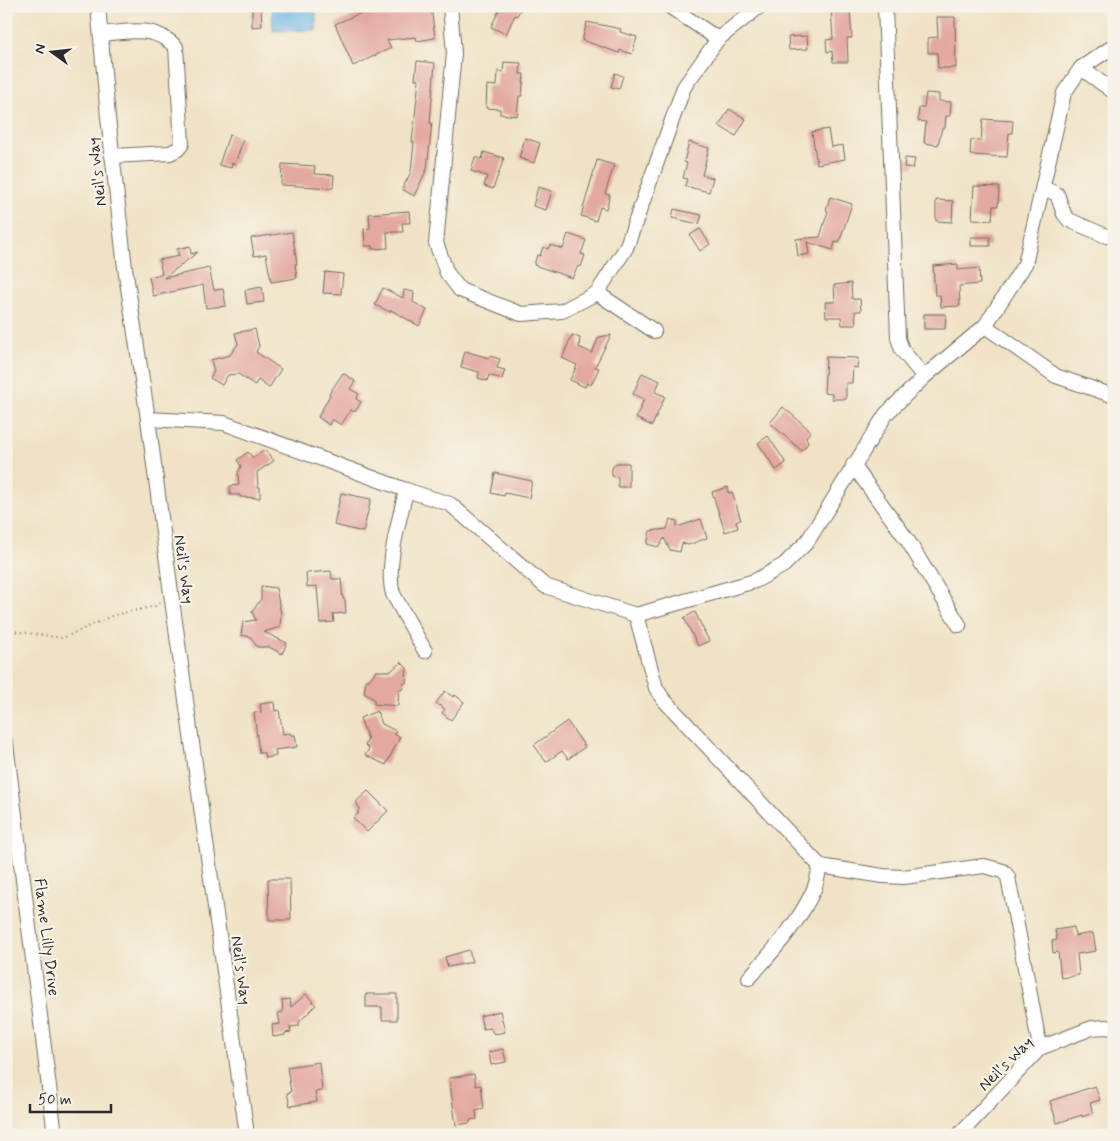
<svg xmlns="http://www.w3.org/2000/svg" width="1120" height="1141" viewBox="0 0 1120 1141" font-family="Mynerve,sans-serif">
<style>
.water{fill:#6eb7e6;stroke:#4c7188}
.building{fill:#e3a8a0}
.lines{fill:none;stroke-linecap:round;stroke-linejoin:round}
.minor-casing{stroke:#706b61;stroke-width:16}
.path{stroke:#706b61;stroke-width:2;stroke-dasharray:1 4;stroke-linecap:butt}
.minor{stroke:#fff;stroke-width:14}
.labels{text-anchor:middle;stroke-width:4.5;stroke-linejoin:round;paint-order:stroke}
.street-label{font-size:16px;fill:#2b2b2b;stroke:#f7f3e8}
</style>
<rect width="100%" height="100%" fill="#f7f3e8"/>
<filter id="ink" filterUnits="userSpaceOnUse"><feTurbulence type="fractalNoise" baseFrequency=".02" numOctaves="2"/><feDisplacementMap in="SourceGraphic" scale="10" xChannelSelector="R" yChannelSelector="G"/><feConvolveMatrix kernelMatrix="1 2 1 2 8 2 1 2 1" color-interpolation-filters="sRGB"/></filter>
<filter id="wash" filterUnits="userSpaceOnUse"><feTurbulence type="fractalNoise" baseFrequency=".0096" numOctaves="4" result="noise"/><feDisplacementMap in="SourceGraphic" scale="20" xChannelSelector="R" yChannelSelector="G"/><feGaussianBlur stdDeviation="1.12" result="paint"/><feColorMatrix in="noise" values="0 0 0 0 0 0 0 0 0 0 0 0 0 0 0 0 0 1.4 0 .05"/><feComposite in="paint" operator="in"/></filter>
<g filter="url(#wash)">
<rect width="100%" height="100%" fill="#f0e2c5"/>
<polygon class="water" points="272,6 316,6 316,30 273,31"/>
<g id="blocks">
<g class="building">
<polygon points="252,6 261,6 262,26 252,27"/>
<polygon points="388,6 431,6 435,38 417,41 416,37 387,40 391,48 353,66 335,24 356,15"/>
<polygon points="496,6 522,6 517,16 515,15 506,34 491,27 500,8"/>
<polygon points="845,6 845,12 850,12 852,38 847,38 848,62 833,62 832,51 827,52 826,40 833,39 831,7"/>
<polygon points="937,17 955,17 956,68 938,68 937,53 928,53 928,38 938,37"/>
<polygon points="587,22 621,29 620,32 637,37 632,54 620,50 619,53 582,40"/>
<polygon points="807,36 808,49 789,50 788,37"/>
<polygon points="417,61 435,63 430,123 432,123 427,169 414,196 402,189 411,172 414,142 412,142 419,80 415,79"/>
<polygon points="504,62 521,63 520,74 524,74 522,96 519,96 517,116 500,114 500,109 486,108 487,85 497,86 498,71 503,72"/>
<polygon points="615,73 623,76 619,89 611,87"/>
<polygon points="926,93 939,94 939,101 951,102 950,116 946,116 945,128 942,128 938,145 924,143 926,122 918,121 919,108 924,108"/>
<polygon points="729,109 746,119 736,136 719,126"/>
<polygon points="983,119 1013,121 1012,133 1009,133 1007,157 970,155 971,140 981,141"/>
<polygon points="828,129 831,147 843,145 845,159 817,164 812,132"/>
<polygon points="229,135 243,140 235,164 232,163 231,168 219,165"/>
<polygon points="525,138 540,143 534,163 519,158"/>
<polygon points="689,142 709,148 702,175 713,178 709,192 685,186 687,179 683,178 687,163 684,162"/>
<polygon points="484,152 504,158 493,189 484,186 487,176 471,171 475,157 482,159"/>
<polygon points="905,158 915,159 913,168 904,167"/>
<polygon points="597,160 614,165 605,194 610,195 606,209 600,207 596,221 581,216"/>
<polygon points="282,164 315,166 314,174 334,175 333,188 281,185"/>
<polygon points="974,186 999,187 998,206 993,206 992,220 972,219"/>
<polygon points="538,187 552,191 546,210 533,206"/>
<polygon points="830,197 852,204 839,243 835,242 833,250 807,242 809,254 798,256 796,239 820,237 828,211 826,210"/>
<polygon points="936,200 953,201 952,222 936,221"/>
<polygon points="674,209 702,215 699,224 672,218"/>
<polygon points="409,211 410,223 402,223 403,232 387,232 388,248 372,249 372,246 365,246 364,229 370,228 369,214"/>
<polygon points="700,229 710,244 700,251 690,235"/>
<polygon points="292,232 297,264 295,264 297,278 271,282 266,254 254,256 251,238"/>
<polygon points="568,234 586,240 581,254 585,255 581,267 578,266 572,278 534,265 537,255 540,256 543,247 548,249 550,245 563,249"/>
<rect x="971" y="237" width="19" height="9"/>
<polygon points="190,246 191,254 198,252 164,278 209,268 214,290 223,289 226,306 206,308 203,285 153,296 149,277 162,274 159,260 179,256 177,249"/>
<polygon points="958,264 958,270 979,268 980,284 959,286 960,306 941,307 940,295 935,295 933,266"/>
<polygon points="325,272 343,274 341,294 323,293"/>
<polygon points="851,283 852,299 860,299 861,311 855,311 856,325 842,325 841,317 826,317 825,302 835,302 834,285"/>
<polygon points="262,287 264,302 247,304 245,290"/>
<polygon points="383,288 403,298 404,290 414,292 413,302 427,310 419,326 391,310 390,312 375,305"/>
<polygon points="924,314 946,314 945,329 924,329"/>
<polygon points="255,329 259,346 256,352 281,369 269,388 258,380 255,385 238,374 228,375 222,385 210,378 214,371 211,360 230,355 238,344 235,333"/>
<polygon points="572,335 580,338 579,347 592,353 599,337 611,335 595,367 599,368 591,385 587,383 585,387 570,380 577,365 562,358"/>
<polygon points="465,351 489,358 490,356 500,359 497,368 505,370 502,379 489,375 487,381 478,378 479,372 461,367"/>
<polygon points="826,357 858,358 857,368 853,367 852,383 846,383 846,399 832,399 832,394 824,393"/>
<polygon points="343,373 355,381 350,389 359,394 356,399 361,402 355,412 351,410 341,425 332,419 329,425 318,417 330,395 329,394"/>
<polygon points="642,373 660,381 655,392 665,396 652,426 636,418 644,399 633,394"/>
<polygon points="783,407 811,431 806,437 808,443 802,451 770,423"/>
<polygon points="768,436 786,463 776,470 758,443"/>
<polygon points="265,450 274,461 257,472 258,487 260,487 260,498 240,497 240,495 230,495 230,486 239,485 238,473 241,466 237,460 248,452 253,458"/>
<polygon points="616,463 629,463 629,487 618,487 618,477 612,476 612,468"/>
<polygon points="495,473 532,481 529,498 505,493 504,496 491,493"/>
<polygon points="728,487 728,493 732,492 741,520 736,521 738,528 725,532 712,492"/>
<polygon points="341,493 371,499 363,532 334,525"/>
<polygon points="670,519 677,521 677,527 701,519 707,538 688,545 682,543 680,552 670,550 664,538 659,547 647,544 650,531 667,529"/>
<polygon points="331,571 332,579 341,579 343,599 345,599 346,613 333,614 334,622 320,623 317,586 307,587 306,573"/>
<polygon points="261,586 276,588 281,614 280,627 264,632 287,643 282,654 269,647 257,647 251,637 241,635 243,622 256,620 252,612 261,599"/>
<polygon points="695,612 709,641 698,646 684,618"/>
<polygon points="401,662 407,668 406,683 403,684 402,690 399,689 398,706 374,704 374,699 364,693 366,680 369,680 376,671 391,671"/>
<polygon points="445,691 453,697 455,695 464,702 451,720 442,713 445,709 436,703"/>
<polygon points="274,702 275,711 279,710 283,734 290,733 291,735 295,735 297,747 275,750 276,756 265,758 264,753 259,753 254,713 261,712 260,704"/>
<polygon points="377,711 382,724 396,731 394,734 400,737 386,765 365,755 369,749 365,745 368,739 360,718"/>
<polygon points="567,721 585,747 568,759 562,751 546,762 534,745"/>
<polygon points="368,791 388,811 367,832 353,818 359,813 357,812 360,809 356,802"/>
<polygon points="268,879 290,879 291,920 269,920"/>
<polygon points="1074,927 1075,936 1093,933 1096,951 1077,954 1079,975 1061,978 1058,952 1053,953 1052,941 1057,940 1055,930"/>
<polygon points="469,950 472,962 448,967 445,957"/>
<polygon points="306,994 316,1005 299,1022 299,1026 290,1027 291,1032 285,1033 285,1035 273,1037 272,1025 280,1024 278,1013 283,1012 282,1000 290,999 291,1007"/>
<polygon points="366,994 397,994 397,1020 382,1020 382,1007 366,1007"/>
<polygon points="500,1011 505,1032 494,1034 490,1028 483,1029 480,1016"/>
<polygon points="503,1049 506,1062 491,1065 489,1052"/>
<polygon points="319,1062 322,1091 315,1092 317,1102 290,1106 287,1093 291,1092 287,1067"/>
<polygon points="474,1074 476,1086 481,1085 484,1109 476,1111 477,1119 470,1120 470,1123 456,1125 449,1078"/>
<polygon points="1095,1086 1100,1100 1090,1103 1093,1113 1082,1117 1082,1115 1057,1123 1050,1101"/>
</g>
</g>
</g>
<g filter="url(#ink)">
<use href="#blocks" fill-opacity="0" stroke="#706b61" stroke-width="1"/>
<g class="lines">
<defs>
<g id="minor">
<polyline points="98,6 108,117 125,268 148,419 171,593 247,1135"/>
<polyline points="450,6 454,53 436,243 447,273 460,290 521,314 562,311 597,293 626,248 684,87 718,39 760,6"/>
<polyline points="669,6 718,39"/>
<polyline points="885,6 898,338 902,350 924,377"/>
<path d="M101 34C130 32 153 24 176 47L182 144 178 149 170 153 112 156"/>
<polyline points="1081,68 1114,92"/>
<polyline points="1043,188 1057,194 1064,214 1069,220 1106,236"/>
<polyline points="597,293 654,331"/>
<polyline points="985,326 1056,376 1114,396"/>
<polyline points="148,419 224,423 406,490 450,504 545,586 636,615 755,581 784,565 807,542 886,414 924,377 985,326 1025,264 1064,93 1081,68 1114,46"/>
<polyline points="853,465 908,541 959,625"/>
<path d="M406 490C400 520 385 565 393 594L425 651"/>
<polyline points="636,615 656,688 663,699 820,866 883,876 904,877 984,866 1003,871 1008,877 1040,1048"/>
<polyline points="6,744 55,1135"/>
<path d="M749 978C773 951 799 923 814 889 817 882 818 874 820 866"/>
<polyline points="959,1135 1040,1048 1092,1028 1105,1027 1114,1028"/>
</g>
</defs>
<use href="#minor" class="minor-casing"/>
<polyline class="path" points="6,630 63,638 114,615 156,606 159,603"/>
<use href="#minor" class="minor"/>
</g>
</g>
<g class="labels">
<g class="street-label">
<text transform="translate(96 172) rotate(-97)" y="6">Neil's Way</text>
<text transform="translate(185 569) rotate(82)" y="6">Neil's Way</text>
<text transform="translate(48 937) rotate(83)" y="6">Flame Lilly Drive</text>
<text transform="translate(242 970) rotate(82)" y="6">Neil's Way</text>
<text transform="translate(1005 1063) rotate(-45)" y="6">Neil's Way</text>
</g>
</g>
<rect width="1120" height="1141" fill="none" stroke="#f7f3e8" stroke-width="25"/>
<g transform="translate(52 52) rotate(285)" stroke="#f7f3e8" stroke-width="4" paint-order="stroke">
<path d="M0-4L9 19L0 12L-9 19Z" fill="#2b2b2b"/>
<text y="-8" font-size="14" font-weight="bold" text-anchor="middle" fill="#2b2b2b">N</text>
</g>
<path d="M30 1104v8h81v-8" fill="none" stroke="#2b2b2b" stroke-width="2.5"/>
<text x="38" y="1104" font-size="15" fill="#2b2b2b" stroke="#f7f3e8" stroke-width="4" paint-order="stroke">50 m</text>
</svg>
